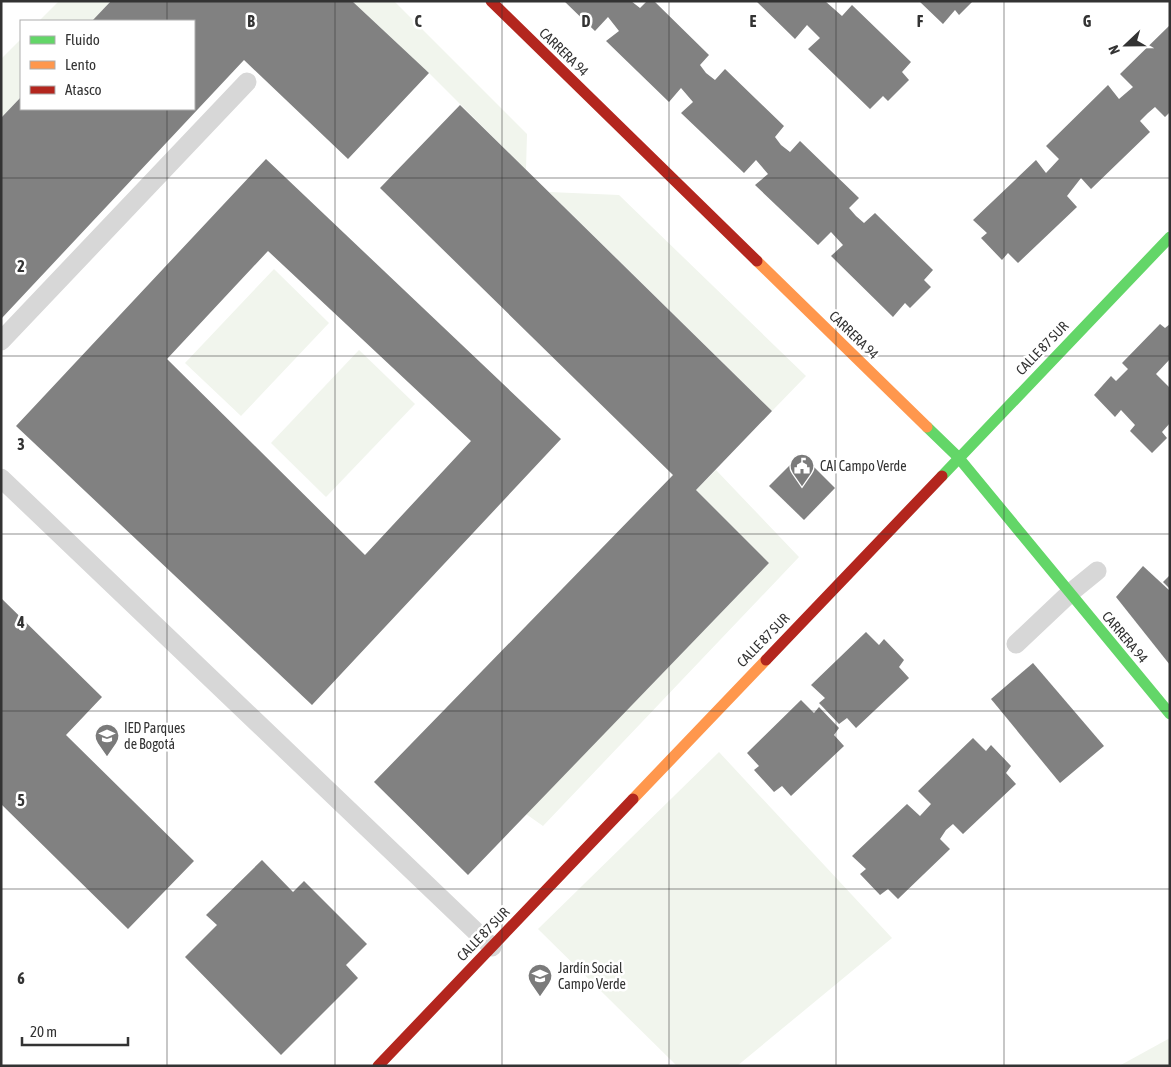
<svg xmlns="http://www.w3.org/2000/svg" width="1171" height="1067" viewBox="0 0 1171 1067" font-family="'Asap Condensed',sans-serif">
<style>
.green{fill:#f1f5ed}
.building{fill:#818181;fill-rule:evenodd}
.lines{fill:none;stroke-linecap:round;stroke-linejoin:round}
.lane{stroke:#d7d7d7;stroke-width:19}
.fast{stroke:#63d668;stroke-width:11}
.slow{stroke:#ff974d;stroke-width:11}
.jam{stroke:#b3261e;stroke-width:11}
.grid{fill:none;stroke:#333;stroke-width:1;stroke-opacity:0.55}
.labels{text-anchor:middle;stroke-width:5;stroke-linejoin:round;paint-order:stroke}
.street-label{font-size:14px;fill:#333;stroke:#fff}
.poi-label{font-size:14px;fill:#333;stroke:#fff;text-anchor:start}
.grid-label{font-size:16px;text-anchor:middle;font-weight:bold;fill:#333;stroke:#fff;stroke-width:5;stroke-linejoin:round;paint-order:stroke}
</style>
<rect width="100%" height="100%" fill="#fff"/>
<g class="green">
<polygon points="59,1 111,1 92,21 39,21"/>
<polygon points="352,1 394,1 527,134 526,170 429,73"/>
<polygon points="21,39 21,97 1,118 1,59"/>
<polygon points="549,192 619,195 806,376 772,411"/>
<polygon points="274,269 329,323 241,416 185,363"/>
<polygon points="359,350 415,404 326,497 271,443"/>
<polygon points="716,470 799,557 543,826 526,814 769,563 696,490"/>
<polygon points="719,752 892,938 737,1066 677,1066 538,929"/>
<polygon points="1170,1038 1170,1066 1119,1066"/>
</g>
<g class="building">
<polygon points="111,1 352,1 429,73 348,159 244,60 1,319 1,118 21,97 21,109 194,109 194,21 92,21"/>
<polygon points="564,1 631,1 640,8 647,1 654,1 709,55 700,65 706,73 715,80 725,69 784,126 775,137 781,145 790,152 800,141 859,198 849,208 856,216 864,223 875,213 933,270 924,280 931,287 910,308 905,303 893,317 831,256 843,245 831,232 818,245 755,185 768,174 756,160 744,173 681,113 693,102 681,88 669,102 606,41 619,31 608,17 595,31"/>
<polygon points="756,1 825,1 842,16 852,5 911,62 902,72 909,80 888,101 883,96 870,109 808,49 820,38 807,25 795,39"/>
<polygon points="919,1 973,1 959,15 955,10 943,24"/>
<polygon points="1170,25 1170,112 1165,117 1155,107 1148,113 1140,121 1150,132 1091,189 1081,178 1067,196 1077,207 1018,263 1008,253 1002,260 981,238 987,233 973,220 1036,160 1046,173 1059,159 1046,146 1108,85 1119,99 1133,87 1120,74"/>
<polygon points="460,105 772,411 696,490 769,563 468,875 374,782 673,475 380,188"/>
<path d="M266 159 561 439 312 705 16 426ZM268 251 471 441 365 555 167 359Z"/>
<polygon points="1160,324 1165,328 1170,324 1170,359 1156,374 1170,388 1170,423 1162,432 1167,438 1152,453 1130,431 1135,425 1121,410 1115,417 1094,395 1111,376 1116,381 1128,369 1122,363"/>
<polygon points="801,454 835,488 804,520 769,486"/>
<polygon points="1143,566 1170,591 1170,665 1116,597"/>
<polygon points="1170,575 1170,589 1163,582"/>
<polygon points="1,598 102,697 66,735 194,861 128,929 1,804"/>
<polygon points="866,632 879,645 884,639 904,660 899,667 909,678 856,728 847,718 839,724 819,703 825,698 811,685"/>
<polygon points="1033,663 1104,746 1060,783 991,699"/>
<polygon points="801,700 814,713 819,707 839,728 834,735 844,746 791,796 782,786 774,792 754,770 759,766 747,753"/>
<polygon points="973,738 986,751 991,745 1011,766 1006,773 1016,784 963,834 953,824 946,830 940,839 950,849 898,899 888,889 880,895 860,874 866,869 852,856 907,804 920,816 931,804 918,791"/>
<polygon points="262,860 293,892 304,881 367,944 346,965 358,978 281,1055 185,957 217,925 206,915"/>
</g>
<g class="lines">
<g class="lane">
<polyline points="1,341 247,82"/>
<polyline points="1,478 492,947"/>
<polyline points="1016,644 1070,593 1097,571"/>
</g>
<g class="fast">
<polyline points="927,427 958,457 1170,714"/>
<polyline points="942,476 1170,237"/>
</g>
<g class="slow">
<polyline points="757,261 927,427"/>
<polyline points="633,799 766,660"/>
</g>
<g class="jam">
<polyline points="491,1 757,261"/>
<polyline points="766,660 942,476"/>
<polyline points="378,1066 633,799"/>
</g>
</g>
<path class="grid" d="M167 1V21M335 1V1066M502 1V1066M669 1V1066M836 1V1066M1004 1V1066M167 109V1066M1 178H1170M1 356H1170M1 534H1170M1 711H1170M1 889H1170"/>
<defs>
<symbol id="civic-pin" viewBox="-11 -11 22 30"><path d="M0 17L-7.5 6A9.5 9.5 0 1 1 7.5 6Z" fill="#7a7a7a" stroke="#fff"/><path d="M-.6-6.5H3V-4.5H.6V-3L4-1V1h2V6H-6V1h2V-1L-.6-3ZM-1.2 2.5V6h2.4V2.5Z" fill="#fff"/></symbol>
<symbol id="school-pin" viewBox="-11 -11 22 30"><path d="M0 17L-7.5 6A9.5 9.5 0 1 1 7.5 6Z" fill="#7a7a7a" stroke="#fff"/><path d="M0-5L7-2L0 1L-7-2ZM-4 1L0 2.5L4 1V4Q0 6-4 4Z" fill="#fff"/></symbol>
</defs>
<g fill-rule="evenodd">
<use href="#civic-pin" x="788" y="452" width="28" height="38"/>
<use href="#school-pin" x="93" y="722" width="28" height="38"/>
<use href="#school-pin" x="526" y="962" width="28" height="38"/>
</g>
<g class="labels">
<g class="street-label">
<text transform="translate(564 52) rotate(44)" y="5">CARRERA 94</text>
<text transform="translate(854 335) rotate(44)" y="5">CARRERA 94</text>
<text transform="translate(1042 348) rotate(-46)" y="5">CALLE 87 SUR</text>
<text transform="translate(1125 637) rotate(50)" y="5">CARRERA 94</text>
<text transform="translate(763 640) rotate(-46)" y="5">CALLE 87 SUR</text>
<text transform="translate(483 934) rotate(-46)" y="5">CALLE 87 SUR</text>
</g>
<g class="poi-label">
<text x="820" y="471">CAI Campo Verde</text>
<text x="124" y="733">IED Parques<tspan x="124" dy="16">de Bogotá</tspan></text>
<text x="558" y="973">Jardín Social<tspan x="558" dy="16">Campo Verde</tspan></text>
</g>
</g>
<g class="grid-label">
<text x="251" y="27">B</text>
<text x="418" y="27">C</text>
<text x="586" y="27">D</text>
<text x="753" y="27">E</text>
<text x="920" y="27">F</text>
<text x="1087" y="27">G</text>
<text x="21" y="272">2</text>
<text x="21" y="450">3</text>
<text x="21" y="628">4</text>
<text x="21" y="806">5</text>
<text x="21" y="984">6</text>
</g>
<rect width="1171" height="1067" fill="none" stroke="#333333" stroke-width="5"/>
<rect x="20" y="20" width="175" height="90" fill="#ffffff" stroke="#adadad"/>
<rect x="30" y="36" width="25" height="8" fill="#63d668" stroke="#adadad"/>
<text x="65" y="45" font-size="15" fill="#333333">Fluido</text>
<rect x="30" y="61" width="25" height="8" fill="#ff974d" stroke="#adadad"/>
<text x="65" y="70" font-size="15" fill="#333333">Lento</text>
<rect x="30" y="86" width="25" height="8" fill="#b3261e" stroke="#adadad"/>
<text x="65" y="95" font-size="15" fill="#333333">Atasco</text>
<g transform="translate(1126 45) rotate(248)" stroke="#ffffff" stroke-width="4" paint-order="stroke">
<path d="M0-4L9 19L0 12L-9 19Z" fill="#333333"/>
<text y="-8" font-size="14" font-weight="bold" text-anchor="middle" fill="#333333">N</text>
</g>
<path d="M22 1037v8h106v-8" fill="none" stroke="#333333" stroke-width="2.5"/>
<text x="30" y="1037" font-size="15" fill="#333333" stroke="#ffffff" stroke-width="4" paint-order="stroke">20 m</text>
</svg>
